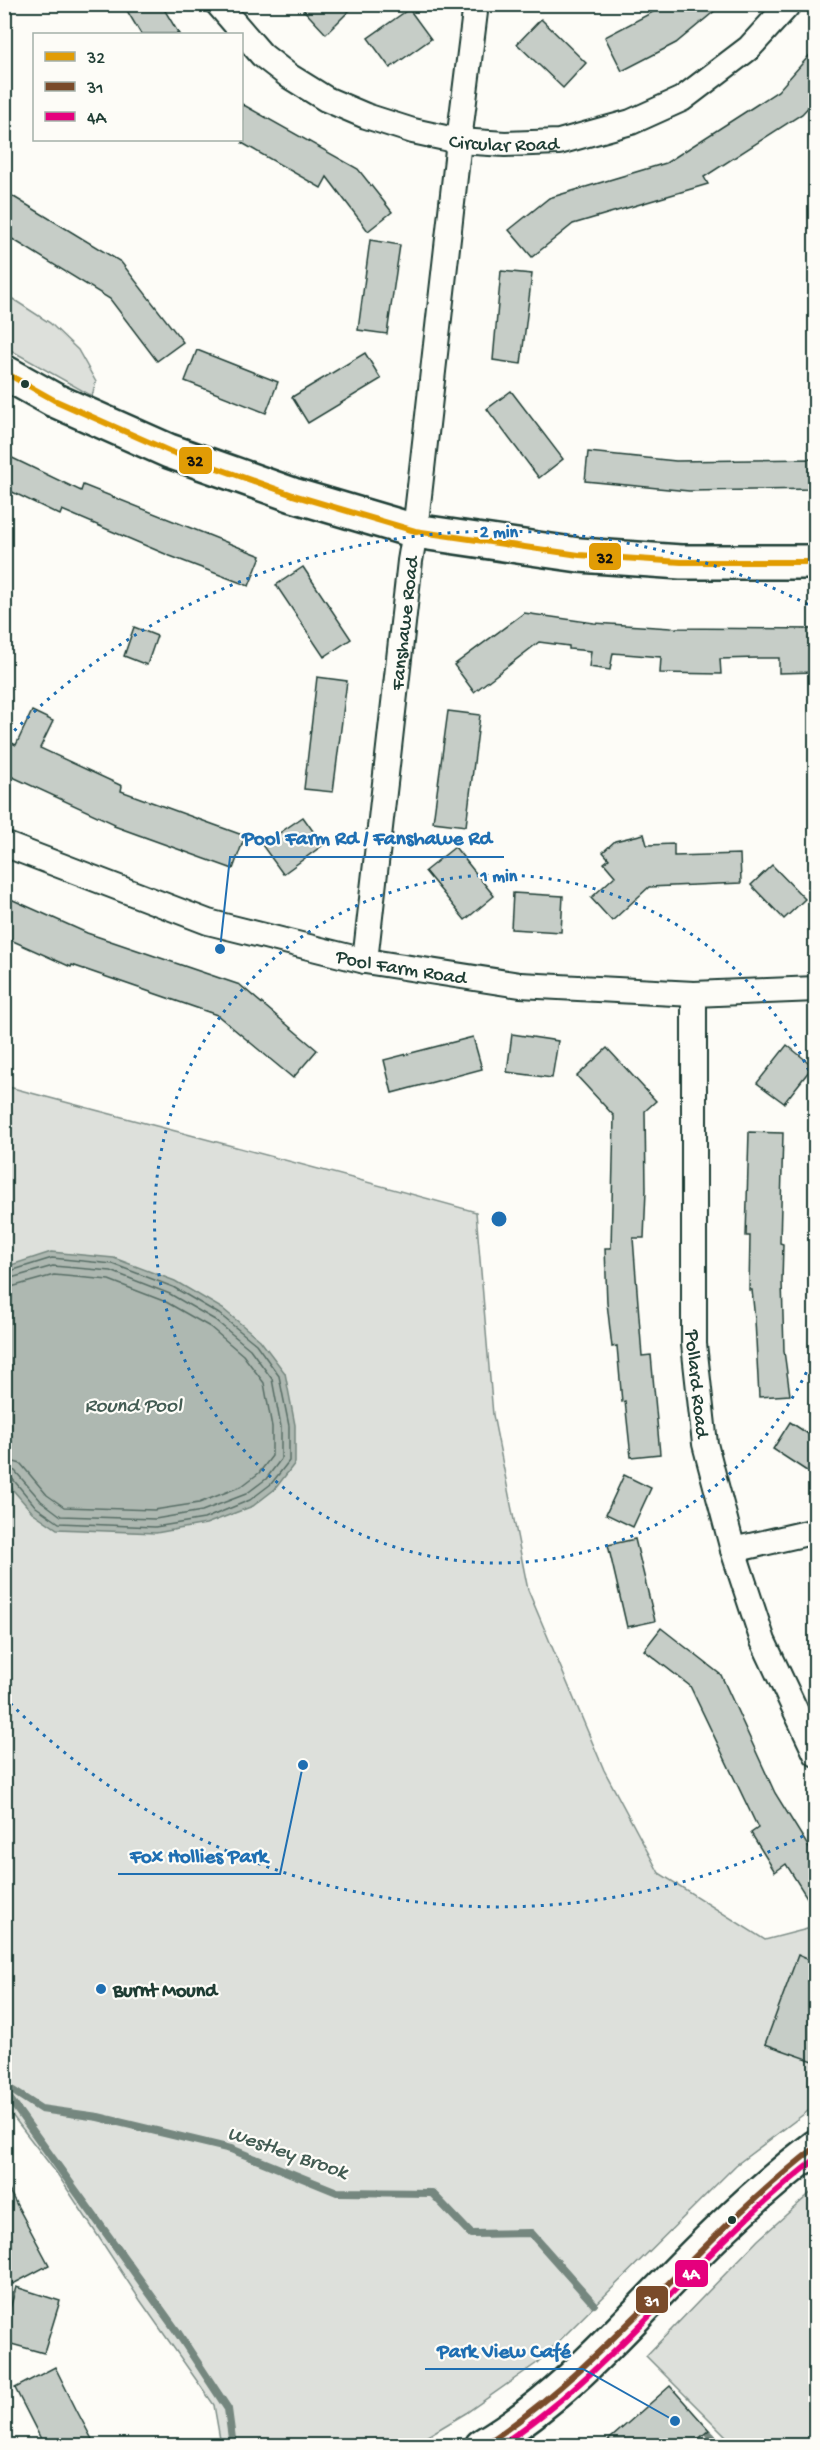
<svg xmlns="http://www.w3.org/2000/svg" width="820" height="2450" viewBox="0 0 820 2450" font-family="'Gochi Hand',sans-serif">
<style>
.green{fill:#dde0db;stroke:#7e8e88;stroke-width:1.5}
.water{fill:#aeb8b1;stroke:#75877f;stroke-width:1.5}
.lines{fill:none;stroke-linecap:round;stroke-linejoin:round}
.shore{stroke:#586e66;stroke-width:1.5}
.stream{stroke:#75877f;stroke-width:8}
.building{fill:#c6cdc7;stroke:#1f3d34;stroke-width:1.5}
.street-casing{stroke:#1f3d34;stroke-width:28}
.secondary-casing{stroke:#1f3d34;stroke-width:38}
.street{stroke:#fdfcf7;stroke-width:24}
.secondary{stroke:#fdfcf7;stroke-width:33}
.bus-1-casing{stroke:#fdfcf7;stroke-width:10}
.bus-2-casing{stroke:#fdfcf7;stroke-width:10}
.bus-3-casing{stroke:#fdfcf7;stroke-width:10}
.bus-1{stroke:#e19c05;stroke-width:6}
.bus-2{stroke:#7a4b2a;stroke-width:6}
.bus-3{stroke:#e5007d;stroke-width:6}
.ring{fill:none;stroke:#1f6fb2;stroke-width:3;stroke-dasharray:3 6}
.bus-dot{fill:#1f3d34;stroke:#fdfcf7;stroke-width:2}
.poi-dot{fill:#1f6fb2;stroke:#fdfcf7;stroke-width:2}
.labels{text-anchor:middle;stroke-width:4.5;stroke-linejoin:round;paint-order:stroke}
.street-label{font-size:20px;fill:#1f3d34;stroke:#fdfcf7}
.poi-label{font-size:20px;font-weight:bold;fill:#1f3d34;stroke:#fdfcf7;text-anchor:start}
.water-label{font-size:21px;font-style:italic;fill:#435c53;stroke:#fdfcf7}
.centre{fill:#1f6fb2;stroke:#fdfcf7;stroke-width:3}
.ring-label{font-size:18px;text-anchor:middle;font-weight:bold;fill:#1f6fb2;stroke:#fdfcf7;stroke-width:4.5;stroke-linejoin:round;paint-order:stroke}
.leader{fill:none;stroke:#1f6fb2;stroke-width:2}
.callout-dot{fill:#1f6fb2;stroke:#fdfcf7;stroke-width:2}
.callout-label{font-size:21px;text-anchor:middle;font-weight:bold;fill:#1f6fb2;stroke:#fdfcf7;stroke-width:4.5;stroke-linejoin:round;paint-order:stroke}
.line-badge{stroke:#fdfcf7;stroke-width:2}
.badge-label{font-size:16px;text-anchor:middle;font-weight:bold;fill:#fff}
.pale-badge-label{font-size:16px;text-anchor:middle;font-weight:bold;fill:#111}
</style>
<rect width="100%" height="100%" fill="#fdfcf7"/>
<filter id="ink" filterUnits="userSpaceOnUse"><feTurbulence type="fractalNoise" baseFrequency=".0167" numOctaves="2"/><feDisplacementMap in="SourceGraphic" scale="12" xChannelSelector="R" yChannelSelector="G"/><feConvolveMatrix kernelMatrix="1 2 1 2 8 2 1 2 1" color-interpolation-filters="sRGB"/></filter>
<g filter="url(#ink)">
<g class="green">
<polygon points="5,294 50,323 78,350 96,382 92,396 5,347"/>
<path d="M5 1086C162 1128 319 1168 476 1212L493 1415 528 1590 604 1770 659 1873 765 1940 815 1927 816 2105 736 2165 537 2363 466 2413 411 2446 221 2445 214 2405 140 2300 58 2175 5 2106Z"/>
<polygon points="815,2189 815,2445 735,2445 646,2356 758,2240"/>
</g>
<polygon class="water" points="51,1252 114,1258 175,1281 223,1309 260,1340 285,1373 295,1425 295,1463 275,1489 253,1506 206,1524 156,1533 57,1529 32,1512 13,1490 5,1477 5,1267"/>
<g class="lines">
<g class="shore">
<polyline points="4,1273 52,1258 113,1264 173,1287 219,1314 256,1344 279,1376 289,1426 289,1461 271,1484 250,1500 204,1519 155,1527 59,1523 36,1507 11,1477 4,1475"/>
<polyline points="4,1280 53,1266 111,1271 170,1294 215,1320 250,1349 272,1379 281,1427 281,1459 266,1479 246,1494 202,1511 155,1519 61,1516 41,1501 15,1471 4,1468"/>
<polyline points="4,1289 54,1275 109,1280 166,1302 210,1327 243,1355 264,1383 272,1427 272,1456 259,1473 242,1486 199,1503 154,1510 64,1507 47,1495 21,1464 4,1459"/>
</g>
<g class="stream">
<polyline points="4,2085 41,2109 98,2117 231,2149 337,2192 432,2193 471,2234 531,2233 594,2304"/>
<polyline points="4,2091 176,2330 228,2409 233,2446"/>
<polyline points="709,2434 721,2446"/>
</g>
</g>
<g class="building">
<polygon points="123,4 161,4 179,34 141,34"/>
<polygon points="298,4 356,4 326,34"/>
<polygon points="668,4 723,4 676,43 622,71 605,37"/>
<polygon points="409,9 431,39 390,68 368,38"/>
<polygon points="541,19 586,63 563,88 517,44"/>
<polygon points="816,48 816,99 802,114 704,177 708,184 573,224 532,257 509,230 549,198 666,163 778,91"/>
<polygon points="242,104 358,169 392,212 368,231 327,177 321,188 242,143"/>
<polygon points="4,191 121,262 183,342 157,361 110,299 4,234"/>
<polygon points="370,240 400,245 387,334 358,330"/>
<polygon points="501,271 532,274 521,364 493,360"/>
<polygon points="197,350 278,382 266,413 185,381"/>
<polygon points="365,353 381,379 308,423 292,397"/>
<polygon points="511,391 563,459 539,478 487,409"/>
<polygon points="588,452 676,461 815,459 815,489 689,491 585,481"/>
<polygon points="4,454 81,491 83,485 261,556 249,586 170,556 62,510 60,515 4,488"/>
<polygon points="303,567 351,639 324,657 276,585"/>
<polygon points="524,613 594,623 671,628 816,629 816,672 779,673 779,658 757,658 720,659 721,674 660,673 661,657 613,653 610,670 589,667 591,651 569,649 569,646 539,642 474,692 454,665"/>
<polygon points="134,627 157,636 147,665 124,656"/>
<polygon points="317,677 347,681 333,792 304,789"/>
<polygon points="32,711 53,721 40,748 122,786 121,791 245,836 233,869 114,826 115,824 4,773 4,739 16,745"/>
<polygon points="448,711 480,715 466,826 433,822"/>
<polygon points="303,817 323,845 283,874 262,845"/>
<polygon points="644,834 647,845 674,844 674,856 740,854 741,883 649,887 612,921 591,898 615,876 604,863 609,859 603,852 615,841"/>
<polygon points="455,847 494,896 465,920 425,871"/>
<polygon points="772,865 805,899 784,919 751,885"/>
<polygon points="513,893 563,896 561,932 511,929"/>
<polygon points="4,896 87,933 240,985 317,1050 293,1078 217,1015 72,965 71,967 4,937"/>
<polygon points="512,1034 558,1041 552,1078 507,1072"/>
<polygon points="473,1037 482,1069 392,1093 384,1060"/>
<polygon points="787,1045 813,1066 784,1103 757,1083"/>
<polygon points="607,1048 656,1101 645,1111 646,1190 644,1238 633,1238 642,1356 651,1355 660,1454 631,1457 625,1401 622,1402 617,1346 612,1347 607,1303 605,1248 611,1248 614,1116 577,1076"/>
<polygon points="749,1132 783,1133 780,1243 783,1244 782,1281 784,1351 790,1395 759,1397 755,1320 752,1290 749,1290 750,1236 746,1236"/>
<polygon points="790,1422 816,1439 816,1477 773,1449"/>
<polygon points="624,1475 651,1488 633,1527 606,1514"/>
<polygon points="635,1539 655,1621 627,1627 608,1545"/>
<polygon points="661,1628 721,1675 775,1793 816,1859 816,1912 786,1864 775,1872 751,1833 758,1828 690,1686 644,1650"/>
<polygon points="798,1955 816,1963 816,2062 765,2044"/>
<polygon points="4,2181 49,2265 13,2284 4,2269"/>
<polygon points="16,2287 60,2301 44,2353 4,2342 4,2330"/>
<polygon points="55,2367 77,2411 95,2445 44,2445 15,2388"/>
<polygon points="670,2386 709,2430 691,2445 603,2445"/>
</g>
<g class="lines">
<defs>
<g id="street">
<path id="s1" d="M218 4 262 55 289 76 326 99 366 116 413 131 459 141 505 144 559 142 631 122 682 99 749 48 789 4"/>
<path id="s2" d="M4 844 208 922 365 961 520 985 694 994 816 989"/>
<path id="s3" d="M365 961 410 561 415 531 459 141 476 4"/>
<path id="s4" d="M694 994V1344L705 1444 733 1550 763 1641 816 1754"/>
<polyline points="733,1550 816,1531"/>
</g>
<g id="secondary">
<polyline points="4,372 54,400 169,451 293,495 415,531 579,555 681,562 816,562"/>
<path d="M482 2446C577 2390 643 2302 722 2228 751 2200 783 2172 816 2147"/>
</g>
</defs>
<use href="#street" class="street-casing"/>
<use href="#secondary" class="secondary-casing"/>
<use href="#street" class="street"/>
<use href="#secondary" class="secondary"/>
<defs>
<polyline id="bus-1" points="4,372 54,400 169,451 293,495 415,531 579,555 681,562 816,562"/>
<path id="bus-2" d="M483 2446C609 2363 697 2239 816 2147"/>
<path id="bus-3" d="M499 2446C618 2368 702 2246 816 2159"/>
</defs>
<use href="#bus-1" class="bus-1-casing"/>
<use href="#bus-2" class="bus-2-casing"/>
<use href="#bus-3" class="bus-3-casing"/>
<use href="#bus-1" class="bus-1"/>
<use href="#bus-2" class="bus-2"/>
<use href="#bus-3" class="bus-3"/>
</g>
</g>
<g class="ring">
<path d="M814 1356A344 344 0 1 1 814 1082"/>
<path d="M811 1832A688 688 0 0 1 8 1701M8 737A688 688 0 0 1 811 606"/>
</g>
<g class="bus-dot">
<circle cx="25" cy="384" r="5"/>
<circle cx="732" cy="2220" r="5"/>
</g>
<circle class="poi-dot" cx="101" cy="1989" r="6"/>
<g class="labels">
<g class="street-label">
<text dy="7" stroke="none"><textPath href="#s1" startOffset="330">Circular Road</textPath></text>
<text dy="7" stroke="none"><textPath href="#s3" startOffset="340">Fanshawe Road</textPath></text>
<text dy="7" stroke="none"><textPath href="#s2" startOffset="417">Pool Farm Road</textPath></text>
<text dy="7" stroke="none"><textPath href="#s4" startOffset="390">Pollard Road</textPath></text>
</g>
<g class="poi-label">
<text x="113" y="1996">Burnt Mound</text>
</g>
<g class="water-label">
<text x="133" y="1411">Round Pool</text>
<text transform="translate(288 2151) rotate(19)" y="7">Westley Brook</text>
</g>
</g>
<circle cx="499" cy="1219" r="9" class="centre"/>
<g class="ring-label">
<text x="499" y="537">2 min</text>
<text x="499" y="881">1 min</text>
</g>
<path class="leader" d="M220 949L230 857H504M303 1765L280 1874H118M675 2421L583 2369H425"/>
<g class="callout-dot">
<circle cx="220" cy="949" r="6"/>
<circle cx="303" cy="1765" r="6"/>
<circle cx="675" cy="2421" r="6"/>
</g>
<g class="callout-label">
<text x="367" y="844">Pool Farm Rd / Fanshawe Rd</text>
<text x="199" y="1862">Fox Hollies Park</text>
<text x="504" y="2357">Park View Café</text>
</g>
<g class="line-badge">
<rect x="178" y="446" width="35" height="29" rx="6" fill="#e19c05"/>
<rect x="588" y="542" width="34" height="29" rx="6" fill="#e19c05"/>
<rect x="674" y="2259" width="35" height="29" rx="6" fill="#e5007d"/>
<rect x="635" y="2285" width="34" height="29" rx="6" fill="#7a4b2a"/>
</g>
<g class="badge-label">
<text x="691" y="2279">4A</text>
<text x="652" y="2306">31</text>
</g>
<g class="pale-badge-label">
<text x="195" y="466">32</text>
<text x="605" y="563">32</text>
</g>
<rect width="820" height="2450" fill="none" stroke="#fdfcf7" stroke-width="24"/>
<rect x="12" y="12" width="796" height="2426" fill="none" stroke="#1f3d34" stroke-width="2" filter="url(#ink)"/>
<rect x="33" y="33" width="210" height="108" fill="#fdfcf7" stroke="#a4b0a9" stroke-width="1.5"/>
<rect x="45" y="52" width="30" height="9" fill="#e19c05" stroke="#a4b0a9" stroke-width="1.5"/>
<text x="87" y="63" font-size="18" fill="#1f3d34">32</text>
<rect x="45" y="82" width="30" height="9" fill="#7a4b2a" stroke="#a4b0a9" stroke-width="1.5"/>
<text x="87" y="93" font-size="18" fill="#1f3d34">31</text>
<rect x="45" y="112" width="30" height="9" fill="#e5007d" stroke="#a4b0a9" stroke-width="1.5"/>
<text x="87" y="123" font-size="18" fill="#1f3d34">4A</text>
</svg>
